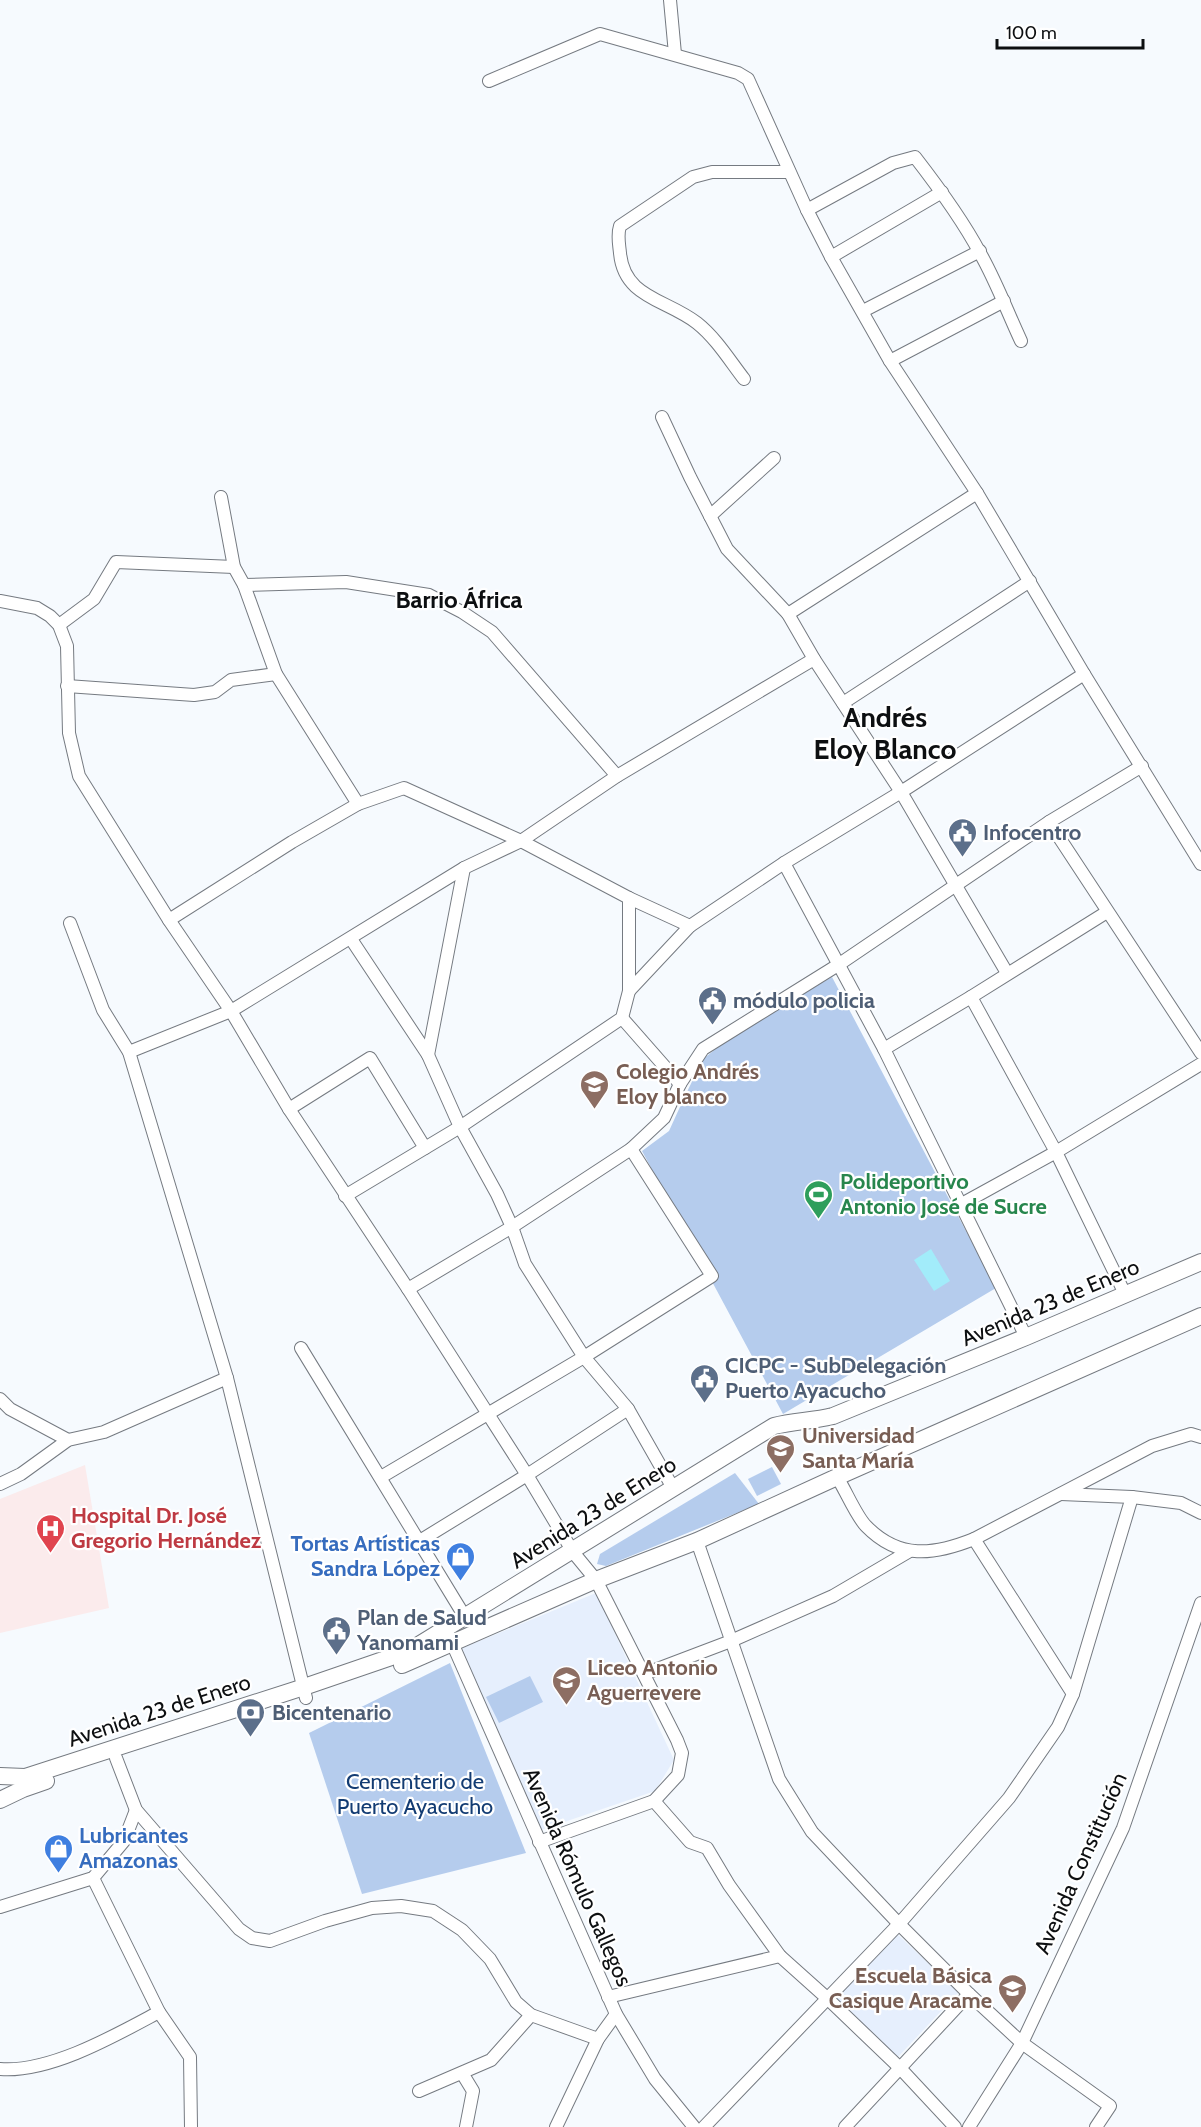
<svg xmlns="http://www.w3.org/2000/svg" width="1201" height="2127" viewBox="0 0 1201 2127" font-family="Cabin,sans-serif">
<style>
.built{fill:#e6effd}
.medical{fill:#fbebec}
.green{fill:#b5cced}
.water{fill:#a2ecfa}
.lines{fill:none;stroke-linecap:round;stroke-linejoin:round}
.minor-casing{stroke:#757a81;stroke-width:14}
.secondary-casing{stroke:#757a81;stroke-width:18}
.minor{stroke:#fff;stroke-width:12}
.secondary{stroke:#fff;stroke-width:16}
.labels{text-anchor:middle;stroke-width:4.5;stroke-linejoin:round;paint-order:stroke}
.service-label{font-size:22px;font-weight:bold;fill:#4e5e75;stroke:#fff;text-anchor:start}
.education-label{font-size:22px;font-weight:bold;fill:#785e54;stroke:#fff;text-anchor:start}
.leisure-label{font-size:22px;font-weight:bold;fill:#27864d;stroke:#fff;text-anchor:start}
.street-label{font-size:22px;fill:#0d0f11;stroke:#fff}
.health-label{font-size:22px;font-weight:bold;fill:#be3a42;stroke:#fff;text-anchor:start}
.shop-label{font-size:22px;font-weight:bold;fill:#366cbe;stroke:#fff;text-anchor:end}
.park-label{font-size:22px;fill:#133c73;stroke:#fff}
.neighbourhood-label{font-size:24px;font-weight:bold;fill:#0d0f11;stroke:#fff}
.district-label{font-size:28px;font-weight:bold;fill:#0d0f11;stroke:#fff}
</style>
<rect width="100%" height="100%" fill="#f6fafe"/>
<g class="built">
<polygon points="596,1593 674,1760 655,1791 541,1830 460,1649"/>
<polygon points="896,1933 959,1992 897,2058 834,1999"/>
</g>
<polygon class="medical" points="85,1465 109,1608 0,1633 0,1499"/>
<g class="green">
<polygon points="832,977 996,1288 783,1414 642,1151 669,1131 684,1098 703,1059 736,1033"/>
<polygon points="772,1467 781,1484 757,1496 748,1479"/>
<polygon points="735,1473 759,1504 606,1566 597,1564 600,1554"/>
<polygon points="450,1663 526,1853 362,1894 309,1733"/>
<polygon points="530,1676 543,1702 499,1723 486,1697"/>
</g>
<polygon class="water" points="931,1249 950,1281 934,1291 914,1260"/>
<g class="lines">
<defs>
<g id="minor">
<polyline points="670,0 675,54"/>
<polyline points="489,81 600,34 738,73 748,79 807,210 831,257 890,361 977,493 1084,674 1201,864"/>
<path d="M807 210 893 163 915 157C939 188 962 219 980 253 996 281 1007 311 1021 341"/>
<polyline points="831,257 942,192"/>
<polyline points="863,311 980,251"/>
<polyline points="890,361 1004,301"/>
<path d="M744 379C730 361 716 338 697 323 666 299 624 298 620 253 619 243 617 235 620 226L693 177 712 172H789"/>
<polyline points="662,417 690,477 727,549 788,614 814,659 901,792 1007,973"/>
<polyline points="221,497 234,567 244,585 276,674 358,804"/>
<polyline points="710,516 774,458"/>
<polyline points="244,585 346,582 429,595 462,612 492,632 617,776"/>
<polyline points="0,601 37,608 50,616 59,625 67,646 69,733 79,776 169,920 231,1011 289,1109 408,1289 527,1475 573,1552 596,1580 677,1740 682,1753 678,1775 654,1801 539,1842"/>
<polyline points="788,614 977,493"/>
<polyline points="59,625 94,599 116,562 234,567"/>
<polyline points="67,686 194,695 215,692 231,680 276,674"/>
<polyline points="843,703 1030,581"/>
<polyline points="1049,822 1201,1053"/>
<polyline points="784,863 884,1049 1026,1337"/>
<polyline points="169,920 292,842 358,804 404,788 521,841 629,898 690,926"/>
<polyline points="70,923 103,1010 129,1052 227,1378 306,1698"/>
<polyline points="351,939 428,1055 460,1127 497,1194 512,1227 525,1264 584,1357 628,1409 673,1488"/>
<polyline points="629,991 690,926 784,863 901,792 1084,674"/>
<polyline points="971,997 1056,1152 1125,1294"/>
<polyline points="622,1018 680,1084"/>
<polyline points="884,1049 971,997 1107,912"/>
<polyline points="129,1052 231,1011 464,868 521,841 617,776 814,659"/>
<polyline points="428,1055 464,868"/>
<polyline points="289,1109 370,1058 425,1148"/>
<polyline points="345,1196 460,1127 622,1018 629,991 629,898"/>
<polyline points="960,1205 1056,1152 1201,1064"/>
<polyline points="408,1289 512,1227 631,1149 664,1118 680,1084 703,1049 838,965 1049,822 1142,766"/>
<polyline points="301,1348 465,1617"/>
<polyline points="0,1399 10,1409 68,1440"/>
<polyline points="381,1477 584,1357 712,1276 631,1149"/>
<path d="M837 1477C845 1489 856 1516 866 1526 899 1560 934 1555 974 1539L1152 1446 1191 1434 1201 1437"/>
<polyline points="0,1484 21,1474 68,1440 104,1432 227,1378"/>
<polyline points="1061,1494 1132,1497 1181,1503 1201,1513"/>
<polyline points="974,1539 1073,1694"/>
<polyline points="697,1541 779,1779 812,1832 899,1924 969,1994 1022,2043 1110,2106 1096,2127"/>
<polyline points="418,1542 527,1475 628,1409"/>
<polyline points="449,1636 616,2014 655,2079 694,2127"/>
<polyline points="644,1674 731,1641 833,1596 908,1552"/>
<polyline points="116,1758 136,1810 239,1929 252,1938 270,1941 325,1921 372,1908 401,1906 433,1911 462,1930 490,1959 516,2002 531,2015 598,2039"/>
<polyline points="654,1801 690,1842 707,1848 729,1885 780,1956 828,1999 900,2068 955,2127"/>
<polyline points="93,1878 159,2012 190,2057 191,2127"/>
<polyline points="0,1907 93,1878 124,1841 136,1810"/>
<polyline points="608,1997 780,1956"/>
<path d="M0 2069C50 2073 116 2035 159 2012"/>
<polyline points="462,2073 473,2091 466,2127"/>
<polyline points="419,2091 491,2060 531,2015"/>
<polyline points="556,2127 598,2039 616,2014"/>
<polyline points="704,2127 899,1924 1009,1798 1058,1727 1073,1694 1132,1497"/>
<polyline points="845,2127 969,1994"/>
<polyline points="969,2127 1022,2043 1123,1828 1201,1603"/>
</g>
<g id="secondary">
<polyline points="402,1665 596,1580 697,1541 837,1477 1201,1316"/>
<path d="M0 1776 25 1777 304 1687 409 1651 774 1426C794 1421 813 1421 833 1416L1026 1337 1201 1262"/>
<polyline points="0,1800 23,1789 46,1781"/>
</g>
</defs>
<use href="#minor" class="minor-casing"/>
<use href="#secondary" class="secondary-casing"/>
<use href="#minor" class="minor"/>
<use href="#secondary" class="secondary"/>
</g>
<defs>
<symbol id="civic-pin" viewBox="-11 -11 22 30"><path d="M0 17L-7.5 6A9.5 9.5 0 1 1 7.5 6Z" fill="#5c6f8a" stroke="#fff"/><path d="M-.6-6.5H3V-4.5H.6V-3L4-1V1h2V6H-6V1h2V-1L-.6-3ZM-1.2 2.5V6h2.4V2.5Z" fill="#fff"/></symbol>
<symbol id="school-pin" viewBox="-11 -11 22 30"><path d="M0 17L-7.5 6A9.5 9.5 0 1 1 7.5 6Z" fill="#8d6e63" stroke="#fff"/><path d="M0-5L7-2L0 1L-7-2ZM-4 1L0 2.5L4 1V4Q0 6-4 4Z" fill="#fff"/></symbol>
<symbol id="stadium-pin" viewBox="-11 -11 22 30"><path d="M0 17L-7.5 6A9.5 9.5 0 1 1 7.5 6Z" fill="#2e9e5b" stroke="#fff"/><path d="M0-5a6.5 5 0 1 0 0 10a6.5 5 0 1 0 0-10ZM-3.5-1.8h7v3.6h-7Z" fill="#fff"/></symbol>
<symbol id="university-pin" viewBox="-11 -11 22 30"><path d="M0 17L-7.5 6A9.5 9.5 0 1 1 7.5 6Z" fill="#8d6e63" stroke="#fff"/><path d="M0-5L7-2L0 1L-7-2ZM-4 1L0 2.5L4 1V4Q0 6-4 4Z" fill="#fff"/></symbol>
<symbol id="hospital-pin" viewBox="-11 -11 22 30"><path d="M0 17L-7.5 6A9.5 9.5 0 1 1 7.5 6Z" fill="#e0444e" stroke="#fff"/><path d="M-5-5h3v3.5h4V-5h3V5h-3V1.5h-4V5h-3Z" fill="#fff"/></symbol>
<symbol id="shop-pin" viewBox="-11 -11 22 30"><path d="M0 17L-7.5 6A9.5 9.5 0 1 1 7.5 6Z" fill="#3f7fe0" stroke="#fff"/><path d="M-5-2.5h2.3a2.7 3.5 0 0 1 5.4 0H5L5.5 6h-11ZM-1.5-2.5h3a1.5 2.3 0 0 0-3 0Z" fill="#fff"/></symbol>
<symbol id="bank-pin" viewBox="-11 -11 22 30"><path d="M0 17L-7.5 6A9.5 9.5 0 1 1 7.5 6Z" fill="#5c6f8a" stroke="#fff"/><path d="M-6-4H6V4H-6ZM0-2.3a2.3 2.3 0 1 0 0 4.6a2.3 2.3 0 1 0 0-4.6Z" fill="#fff"/></symbol>
</defs>
<g fill-rule="evenodd">
<use href="#civic-pin" x="946" y="816" width="33" height="45"/>
<use href="#civic-pin" x="696" y="984" width="33" height="45"/>
<use href="#school-pin" x="578" y="1068" width="33" height="45"/>
<use href="#stadium-pin" x="802" y="1178" width="33" height="45"/>
<use href="#civic-pin" x="688" y="1362" width="33" height="45"/>
<use href="#university-pin" x="764" y="1432" width="33" height="45"/>
<use href="#hospital-pin" x="34" y="1512" width="33" height="45"/>
<use href="#shop-pin" x="444" y="1540" width="33" height="45"/>
<use href="#civic-pin" x="320" y="1614" width="33" height="45"/>
<use href="#school-pin" x="550" y="1664" width="33" height="45"/>
<use href="#bank-pin" x="234" y="1696" width="33" height="45"/>
<use href="#shop-pin" x="42" y="1832" width="33" height="45"/>
<use href="#school-pin" x="996" y="1972" width="33" height="45"/>
</g>
<g class="labels">
<g class="service-label">
<text x="983" y="840">Infocentro</text>
<text x="733" y="1008">módulo policia</text>
<text x="725" y="1373">CICPC - SubDelegación<tspan x="725" dy="25">Puerto Ayacucho</tspan></text>
<text x="357" y="1625">Plan de Salud<tspan x="357" dy="25">Yanomami</tspan></text>
<text x="272" y="1720">Bicentenario</text>
</g>
<g class="education-label">
<text x="616" y="1079">Colegio Andrés<tspan x="616" dy="25">Eloy blanco</tspan></text>
<text x="802" y="1443">Universidad<tspan x="802" dy="25">Santa María</tspan></text>
<text x="587" y="1675">Liceo Antonio<tspan x="587" dy="25">Aguerrevere</tspan></text>
<text x="992" y="1983" text-anchor="end">Escuela Básica<tspan x="992" dy="25">Casique Aracame</tspan></text>
</g>
<g class="leisure-label">
<text x="840" y="1189">Polideportivo<tspan x="840" dy="25">Antonio José de Sucre</tspan></text>
</g>
<g class="street-label">
<text transform="translate(1050 1302) rotate(-23)" y="8">Avenida 23 de Enero</text>
<text transform="translate(593 1512) rotate(-32)" y="8">Avenida 23 de Enero</text>
<text transform="translate(159 1710) rotate(-18)" y="8">Avenida 23 de Enero</text>
<text transform="translate(1080 1863) rotate(-66)" y="8">Avenida Constitución</text>
<text transform="translate(578 1877) rotate(66)" y="8">Avenida Rómulo Gallegos</text>
</g>
<g class="health-label">
<text x="71" y="1523">Hospital Dr. José<tspan x="71" dy="25">Gregorio Hernández</tspan></text>
</g>
<g class="shop-label">
<text x="440" y="1551">Tortas Artísticas<tspan x="440" dy="25">Sandra López</tspan></text>
<text x="79" y="1843" text-anchor="start">Lubricantes<tspan x="79" dy="25">Amazonas</tspan></text>
</g>
<g class="park-label">
<text x="415" y="1789">Cementerio de<tspan x="415" dy="25">Puerto Ayacucho</tspan></text>
</g>
<g class="neighbourhood-label">
<text x="459" y="608">Barrio África</text>
</g>
<g class="district-label">
<text x="885" y="727">Andrés<tspan x="885" dy="32">Eloy Blanco</tspan></text>
</g>
</g>
<path d="M997 39v9h146v-9" fill="none" stroke="#0d0f11" stroke-width="3"/>
<text x="1006" y="39" font-size="18" fill="#0d0f11" stroke="#ffffff" stroke-width="4.5" paint-order="stroke">100 m</text>
</svg>
